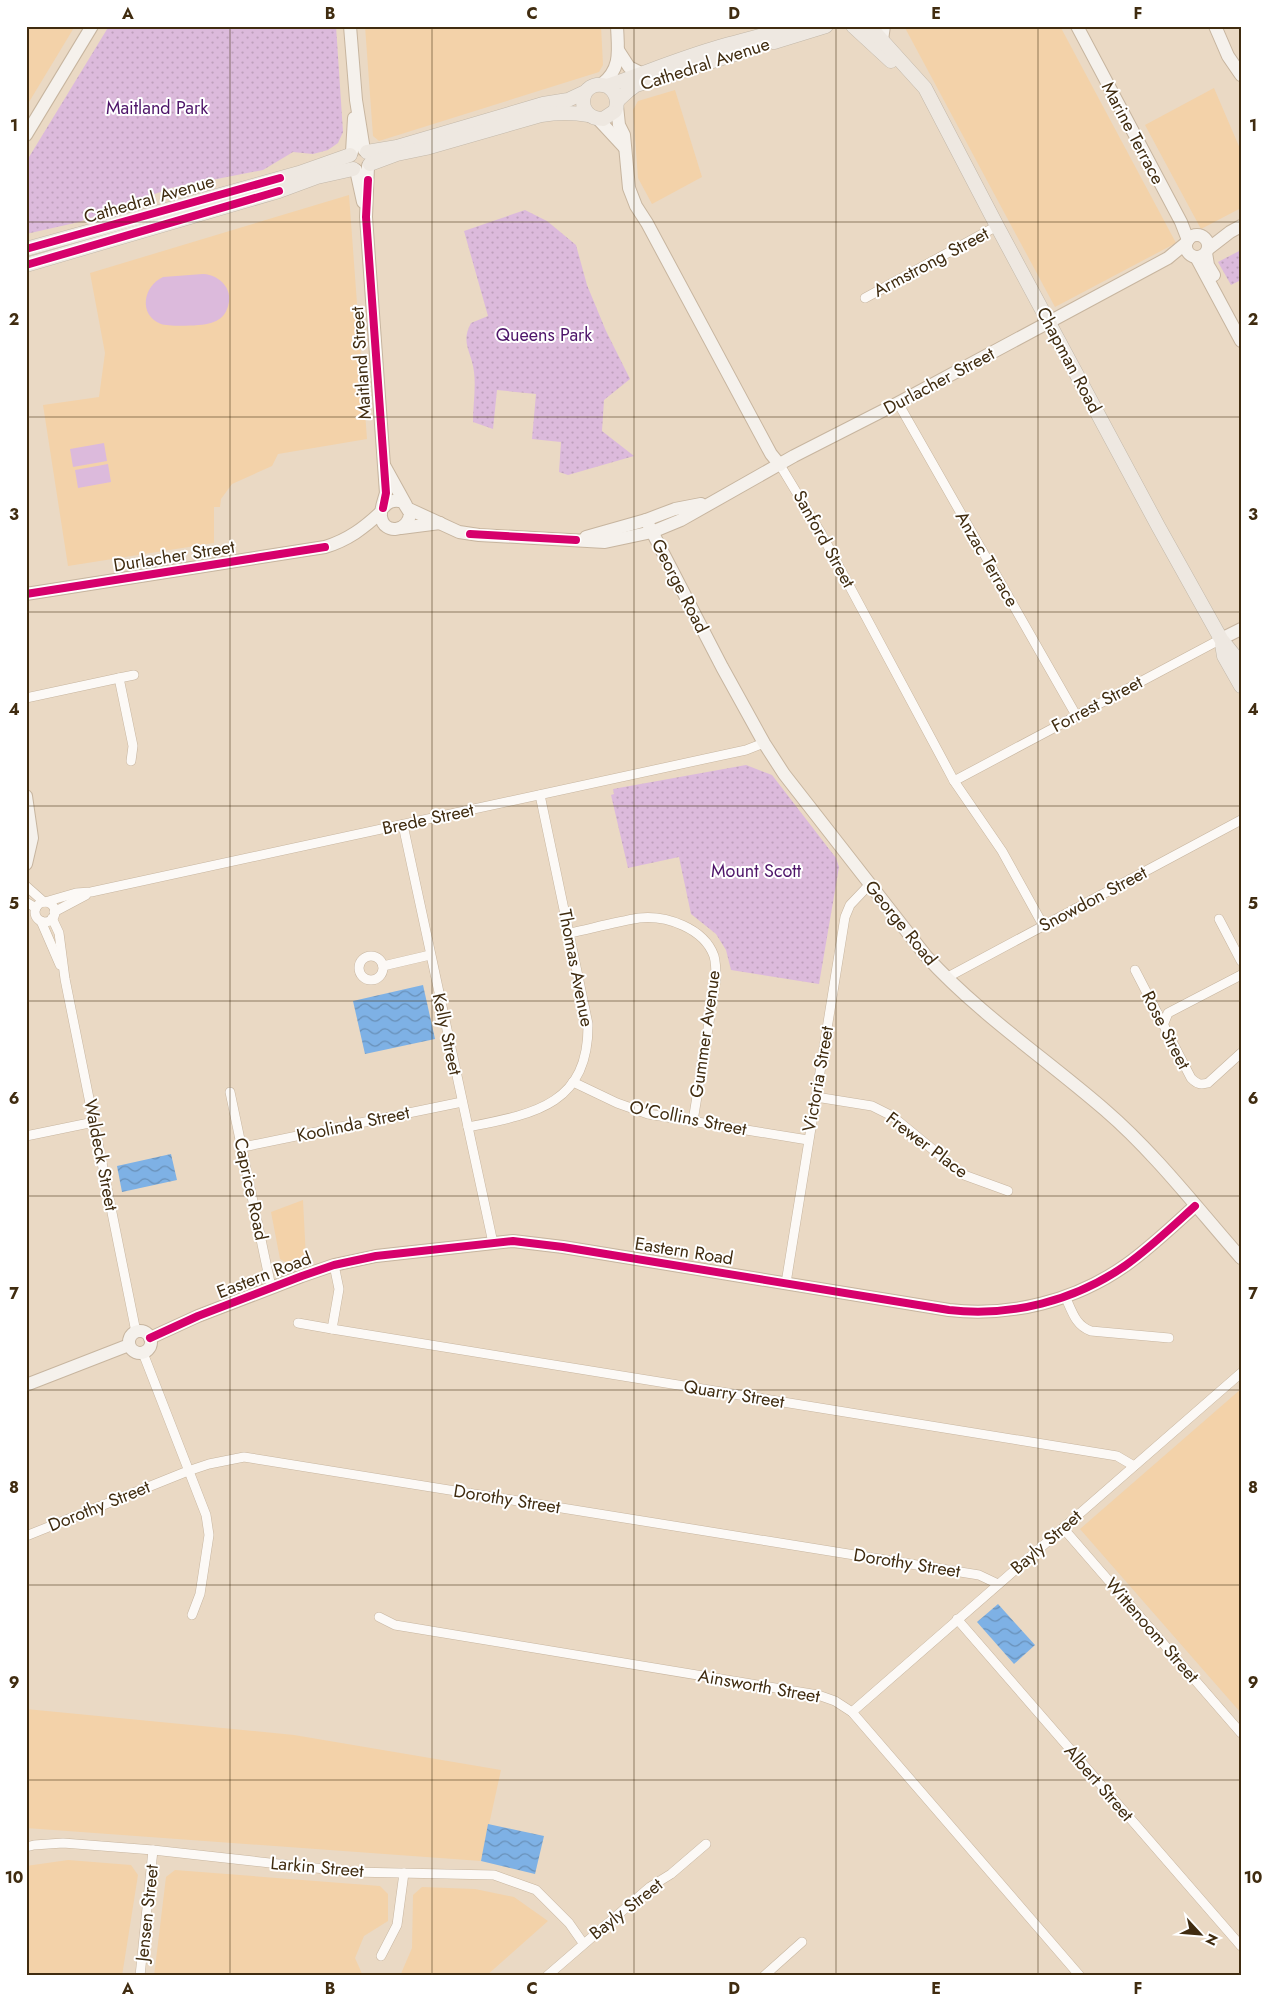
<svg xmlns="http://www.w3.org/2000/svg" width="1267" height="2002" viewBox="0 0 1267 2002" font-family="Jost,sans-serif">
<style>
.built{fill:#f3d2a9}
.grass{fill:#dcbadc}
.park{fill:url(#park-dots)}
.water{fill:url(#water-waves)}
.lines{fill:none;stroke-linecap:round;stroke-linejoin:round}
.street-casing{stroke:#c7b59f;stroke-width:10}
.secondary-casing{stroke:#c7b59f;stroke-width:14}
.primary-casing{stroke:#c3b8a9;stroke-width:15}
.street{stroke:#fcf9f6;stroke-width:9}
.secondary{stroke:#f5f1ec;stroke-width:12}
.primary{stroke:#eee8e1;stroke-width:14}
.cycleway-casing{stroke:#fff;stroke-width:11}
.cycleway{stroke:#d6006c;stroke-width:8}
.grid{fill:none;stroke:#402c10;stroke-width:1;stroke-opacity:0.55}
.labels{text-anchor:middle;stroke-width:4;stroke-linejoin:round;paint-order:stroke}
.street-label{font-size:18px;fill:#402c10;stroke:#fff}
.park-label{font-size:18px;fill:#4e1569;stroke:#fff}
.neatline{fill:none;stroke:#402c10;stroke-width:2}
.grid-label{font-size:16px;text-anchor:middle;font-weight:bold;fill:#402c10}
</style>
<defs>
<pattern id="park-dots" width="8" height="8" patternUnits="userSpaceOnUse" patternTransform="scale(1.25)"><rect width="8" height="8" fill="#dcbadc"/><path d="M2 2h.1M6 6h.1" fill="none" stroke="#bea0bc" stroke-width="1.8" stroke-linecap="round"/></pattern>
<pattern id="water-waves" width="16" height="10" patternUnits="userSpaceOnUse" patternTransform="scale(1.25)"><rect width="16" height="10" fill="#7eb1e5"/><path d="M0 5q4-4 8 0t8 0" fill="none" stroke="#6990b8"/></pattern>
</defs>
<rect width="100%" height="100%" fill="#ead9c4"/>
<g class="built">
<polygon points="26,26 75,26 26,107"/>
<polygon points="365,26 601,26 603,65 599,72 379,141 373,136"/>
<polygon points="904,26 1060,26 1176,243 1055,307"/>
<polygon points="1214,88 1241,151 1241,208 1201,229 1145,125"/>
<polygon points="675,90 702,177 652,204 638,178 633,110 638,101"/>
<polygon points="349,195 367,439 278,454 272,466 232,484 221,499 220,507 214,507 214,543 68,566 43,405 99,397 105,353 90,273"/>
<polygon points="303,1200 306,1259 291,1265 280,1259 271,1212"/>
<polygon points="1241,1389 1241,1713 1080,1529"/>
<polygon points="26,1709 294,1735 501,1770 481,1861 26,1828"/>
<polygon points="68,1860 131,1865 138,1875 122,1976 26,1976 26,1866"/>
<polygon points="175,1870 380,1886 388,1894 388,1921 364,1936 355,1958 363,1976 154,1976 166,1877"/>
<polygon points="422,1887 475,1889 514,1897 548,1921 486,1976 400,1976 412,1948 413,1895"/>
</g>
<g class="grass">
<path d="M203 274C221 275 235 291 227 309 225 316 218 321 211 323 202 326 169 327 161 324 138 315 143 286 163 277Z"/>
<polygon points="104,443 107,461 73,467 70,449"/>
<polygon points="108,464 111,482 78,488 75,470"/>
</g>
<g class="park">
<polygon points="109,26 336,26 343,132 338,143 328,150 313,154 293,152 263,170 171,188 79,222 26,234 26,162"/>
<path d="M525 210 547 221 576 245 587 285 606 331 630 379 604 400 602 431 634 456 568 475 559 472 561 442 532 439 536 394 497 390 493 429 473 422C473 406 476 388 474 372 472 352 460 343 471 323L488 316 464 231Z"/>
<polygon points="1241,250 1241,280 1231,285 1218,262"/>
<polygon points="746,765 772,775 836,858 839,867 819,984 731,970 726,950 716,934 691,914 679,857 628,868 611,795 614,794 613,789"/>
</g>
<g class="water">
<polygon points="423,985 435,1039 365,1054 353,1001"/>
<polygon points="171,1154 177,1180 122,1192 117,1166"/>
<polygon points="998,1604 1035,1645 1014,1664 977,1622"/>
<polygon points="488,1824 544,1836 535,1874 481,1861"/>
</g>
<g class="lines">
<defs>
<g id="street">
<polyline points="865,298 997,226"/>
<polyline points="898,403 1076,715"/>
<polyline points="780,465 821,533 954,781 1002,851 1043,925"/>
<polyline points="119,678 134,675"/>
<polyline points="26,698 119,678 133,746 131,761"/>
<polyline points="954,781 1221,639"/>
<polyline points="403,825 493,1243"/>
<polyline points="26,886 44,902"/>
<polyline points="26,902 36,908"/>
<polyline points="45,902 76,893 91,892 746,750 764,743"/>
<circle cx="45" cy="912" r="10"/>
<polyline points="54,912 86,895"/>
<polyline points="52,918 59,933 65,979 136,1332"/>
<polyline points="1219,919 1241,961"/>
<polyline points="41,921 60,965"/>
<path d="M570 933C593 928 616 922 639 918 666 915 704 928 714 956 716 963 716 972 716 979L693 1121"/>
<circle cx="371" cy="968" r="12"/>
<polyline points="383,966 430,955"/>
<path d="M1135 970 1191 1078C1197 1084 1200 1085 1208 1083L1241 1053"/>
<polyline points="946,978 1241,820"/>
<polyline points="1164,1023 1168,1013 1241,975"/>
<polyline points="573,1082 617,1103 648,1114 808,1140"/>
<polyline points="230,1092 271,1287"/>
<polyline points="816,1097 872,1106 892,1116 964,1175 1008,1191"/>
<path d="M468 1127C534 1114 589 1105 588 1024L540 795"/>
<polyline points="26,1136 94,1122"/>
<polyline points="243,1147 462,1102"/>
<polyline points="334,1265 339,1289 332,1329 1117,1456 1134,1466"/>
<polyline points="786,1283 845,917 850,905 870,884"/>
<path d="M1065 1296C1072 1311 1075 1325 1091 1331L1169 1338"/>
<polyline points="298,1323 332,1329"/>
<polyline points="143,1353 206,1515 209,1535 200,1594 192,1615"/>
<polyline points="1063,1528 1241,1733"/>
<polyline points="26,1536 188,1471 209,1464 244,1457 979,1575 998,1584"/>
<polyline points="379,1617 395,1625 818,1695 835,1701 852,1712 1080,1976"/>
<polyline points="957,1619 1241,1946"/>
<polyline points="852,1712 1241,1373"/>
<polyline points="26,1847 34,1845 63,1843 153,1850 352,1872 494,1875 536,1890 569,1923 583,1943"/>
<polyline points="381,1956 397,1925 404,1873"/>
<polyline points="140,1976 153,1850"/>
<polyline points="547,1976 650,1887 671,1874 706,1844"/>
<polyline points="764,1976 802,1942"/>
</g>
<g id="secondary">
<polyline points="350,26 356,100 364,150"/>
<polyline points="1077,26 1181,222 1188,240"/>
<polyline points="1215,26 1228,56 1241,75"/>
<polyline points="882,40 884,26"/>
<polyline points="618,50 629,67 641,73"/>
<path d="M602 84C622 68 618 50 617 26"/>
<polyline points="617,106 619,125 624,135 629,188 636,206 647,223 771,454 780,465"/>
<polyline points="598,119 624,147"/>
<polyline points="26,135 92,26"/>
<polyline points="352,152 354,118"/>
<path d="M368 166 366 217 386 493C384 500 380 510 381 517 384 535 409 532 410 513L403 502C395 499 388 501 383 508"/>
<polyline points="356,170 363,202"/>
<circle cx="1197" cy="246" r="11"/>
<polyline points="1208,249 1230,232 1241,226"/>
<polyline points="1206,253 1208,265 1214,275"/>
<polyline points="1196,257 1241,341"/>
<polyline points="385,467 406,505"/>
<polyline points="409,509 459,532 479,535 605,542 652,532 681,520 794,456 898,403 1064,314 1168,258 1186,243"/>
<path d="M646 520 722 667 764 743 784 774 926 956C979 1014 1045 1058 1105 1110 1155 1153 1197 1208 1241 1258"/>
<polyline points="401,528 440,523"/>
<polyline points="586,537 646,520 675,509 701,504"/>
<path d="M26 594 325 547C348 540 364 528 381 512"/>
<polyline points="1221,639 1241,629"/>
<polyline points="26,796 32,838 26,864"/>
<circle cx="140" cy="1342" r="11"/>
<path d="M150 1338 198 1316 302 1276 334 1265 376 1256 513 1241 563 1247 949 1310C1011 1317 1075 1301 1126 1265 1150 1248 1173 1226 1195 1206"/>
<polyline points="26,1385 129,1345"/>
</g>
<g id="primary">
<polyline points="853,26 891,61"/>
<polyline points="869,26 925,88 997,226 1158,526 1221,639 1241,664"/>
<polyline points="774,42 826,26"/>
<path d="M607 86C617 92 619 101 615 111L603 119C573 119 579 77 607 86 645 73 681 58 719 47 744 40 769 34 793 26"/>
<polyline points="617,101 628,91 636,85 754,48"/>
<polyline points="367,152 397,147 543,104 568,100 585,92"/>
<path d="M370 164 397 154 426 148 541 115C558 112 572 112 589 115"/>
<polyline points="26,249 299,173 350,155"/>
<polyline points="26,265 279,191 317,177 353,169"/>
<polyline points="1222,644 1224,656 1241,686"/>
</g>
</defs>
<use href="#street" class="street-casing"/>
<use href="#secondary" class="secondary-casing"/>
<use href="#primary" class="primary-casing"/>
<use href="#street" class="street"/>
<use href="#secondary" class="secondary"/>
<use href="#primary" class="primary"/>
<defs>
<g id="cycleway">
<polyline points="368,180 366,217 386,493 383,508"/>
<polyline points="26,249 280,178"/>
<polyline points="26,265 279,191"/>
<polyline points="470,534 576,540"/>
<polyline points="26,594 325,547"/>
<path d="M150 1338 198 1316 302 1276 334 1265 376 1256 513 1241 563 1247 949 1310C1011 1317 1075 1301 1126 1265 1150 1248 1173 1226 1195 1206"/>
</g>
</defs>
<use href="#cycleway" class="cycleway-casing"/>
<use href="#cycleway" class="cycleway"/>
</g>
<path class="grid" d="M230 26V1976M432 26V1976M634 26V1976M836 26V1976M1038 26V1976M26 222H1241M26 417H1241M26 612H1241M26 806H1241M26 1001H1241M26 1196H1241M26 1390H1241M26 1585H1241M26 1780H1241"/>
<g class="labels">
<g class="street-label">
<text transform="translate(705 64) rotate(-18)" y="6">Cathedral Avenue</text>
<text transform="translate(1133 133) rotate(62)" y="6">Marine Terrace</text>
<text transform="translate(149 199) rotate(-16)" y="6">Cathedral Avenue</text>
<text transform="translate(931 262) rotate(-28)" y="6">Armstrong Street</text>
<text transform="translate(1069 360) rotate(62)" y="6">Chapman Road</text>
<text transform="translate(361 363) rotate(-94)" y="6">Maitland Street</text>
<text transform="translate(939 381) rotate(-28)" y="6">Durlacher Street</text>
<text transform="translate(824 539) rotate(61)" y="6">Sanford Street</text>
<text transform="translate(174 556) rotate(-9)" y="6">Durlacher Street</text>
<text transform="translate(987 559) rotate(60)" y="6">Anzac Terrace</text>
<text transform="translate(680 586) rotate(63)" y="6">George Road</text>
<text transform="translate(1097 704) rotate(-28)" y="6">Forrest Street</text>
<text transform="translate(428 819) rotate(-12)" y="6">Brede Street</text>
<text transform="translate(1093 899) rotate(-28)" y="6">Snowdon Street</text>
<text transform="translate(901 923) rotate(51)" y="6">George Road</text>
<text transform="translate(576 968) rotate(79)" y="6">Thomas Avenue</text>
<text transform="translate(1166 1030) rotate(63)" y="6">Rose Street</text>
<text transform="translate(447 1034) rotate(78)" y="6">Kelly Street</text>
<text transform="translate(705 1034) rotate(-82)" y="6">Gummer Avenue</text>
<text transform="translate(818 1079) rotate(-80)" y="6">Victoria Street</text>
<text transform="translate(688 1118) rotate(11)" y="6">O'Collins Street</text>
<text transform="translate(353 1124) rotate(-12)" y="6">Koolinda Street</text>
<text transform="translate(927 1145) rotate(37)" y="6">Frewer Place</text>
<text transform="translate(101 1155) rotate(79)" y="6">Waldeck Street</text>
<text transform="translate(251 1189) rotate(78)" y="6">Caprice Road</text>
<text transform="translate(684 1251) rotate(9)" y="6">Eastern Road</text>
<text transform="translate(264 1275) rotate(-21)" y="6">Eastern Road</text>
<text transform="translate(734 1394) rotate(9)" y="6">Quarry Street</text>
<text transform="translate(507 1499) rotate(9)" y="6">Dorothy Street</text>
<text transform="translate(99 1506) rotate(-22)" y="6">Dorothy Street</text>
<text transform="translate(1046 1542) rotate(-41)" y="6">Bayly Street</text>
<text transform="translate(907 1563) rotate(9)" y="6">Dorothy Street</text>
<text transform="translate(1152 1630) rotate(49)" y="6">Wittenoom Street</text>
<text transform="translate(759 1686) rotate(10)" y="6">Ainsworth Street</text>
<text transform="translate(1099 1783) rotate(49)" y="6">Albert Street</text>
<text transform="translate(317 1867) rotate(5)" y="6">Larkin Street</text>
<text transform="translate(626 1909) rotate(-38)" y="6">Bayly Street</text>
<text transform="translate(147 1913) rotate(-84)" y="6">Jensen Street</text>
</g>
<g class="park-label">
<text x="157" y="114">Maitland Park</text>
<text x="544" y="341">Queens Park</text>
<text x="756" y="877">Mount Scott</text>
</g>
</g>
<rect width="1267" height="2002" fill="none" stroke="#ffffff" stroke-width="55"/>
<g transform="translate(1200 1934) rotate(116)" stroke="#ffffff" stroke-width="4" paint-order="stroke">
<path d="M0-4L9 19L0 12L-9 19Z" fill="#402c10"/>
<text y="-8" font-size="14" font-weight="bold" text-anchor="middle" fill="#402c10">N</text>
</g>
<rect x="28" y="28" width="1212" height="1946" class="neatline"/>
<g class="grid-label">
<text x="128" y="19">A</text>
<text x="330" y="19">B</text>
<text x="532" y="19">C</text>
<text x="734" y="19">D</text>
<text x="936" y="19">E</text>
<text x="1138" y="19">F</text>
<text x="14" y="131">1</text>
<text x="1253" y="131">1</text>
<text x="14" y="325">2</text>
<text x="1253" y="325">2</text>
<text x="14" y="520">3</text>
<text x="1253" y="520">3</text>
<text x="14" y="715">4</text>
<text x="1253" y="715">4</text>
<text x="14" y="909">5</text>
<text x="1253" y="909">5</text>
<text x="14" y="1104">6</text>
<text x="1253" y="1104">6</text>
<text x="14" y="1299">7</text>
<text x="1253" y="1299">7</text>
<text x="14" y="1493">8</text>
<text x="1253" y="1493">8</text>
<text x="14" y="1688">9</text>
<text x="1253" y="1688">9</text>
<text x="14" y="1883">10</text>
<text x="1253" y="1883">10</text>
<text x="128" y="1994">A</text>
<text x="330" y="1994">B</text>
<text x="532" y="1994">C</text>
<text x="734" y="1994">D</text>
<text x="936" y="1994">E</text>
<text x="1138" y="1994">F</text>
</g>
</svg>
